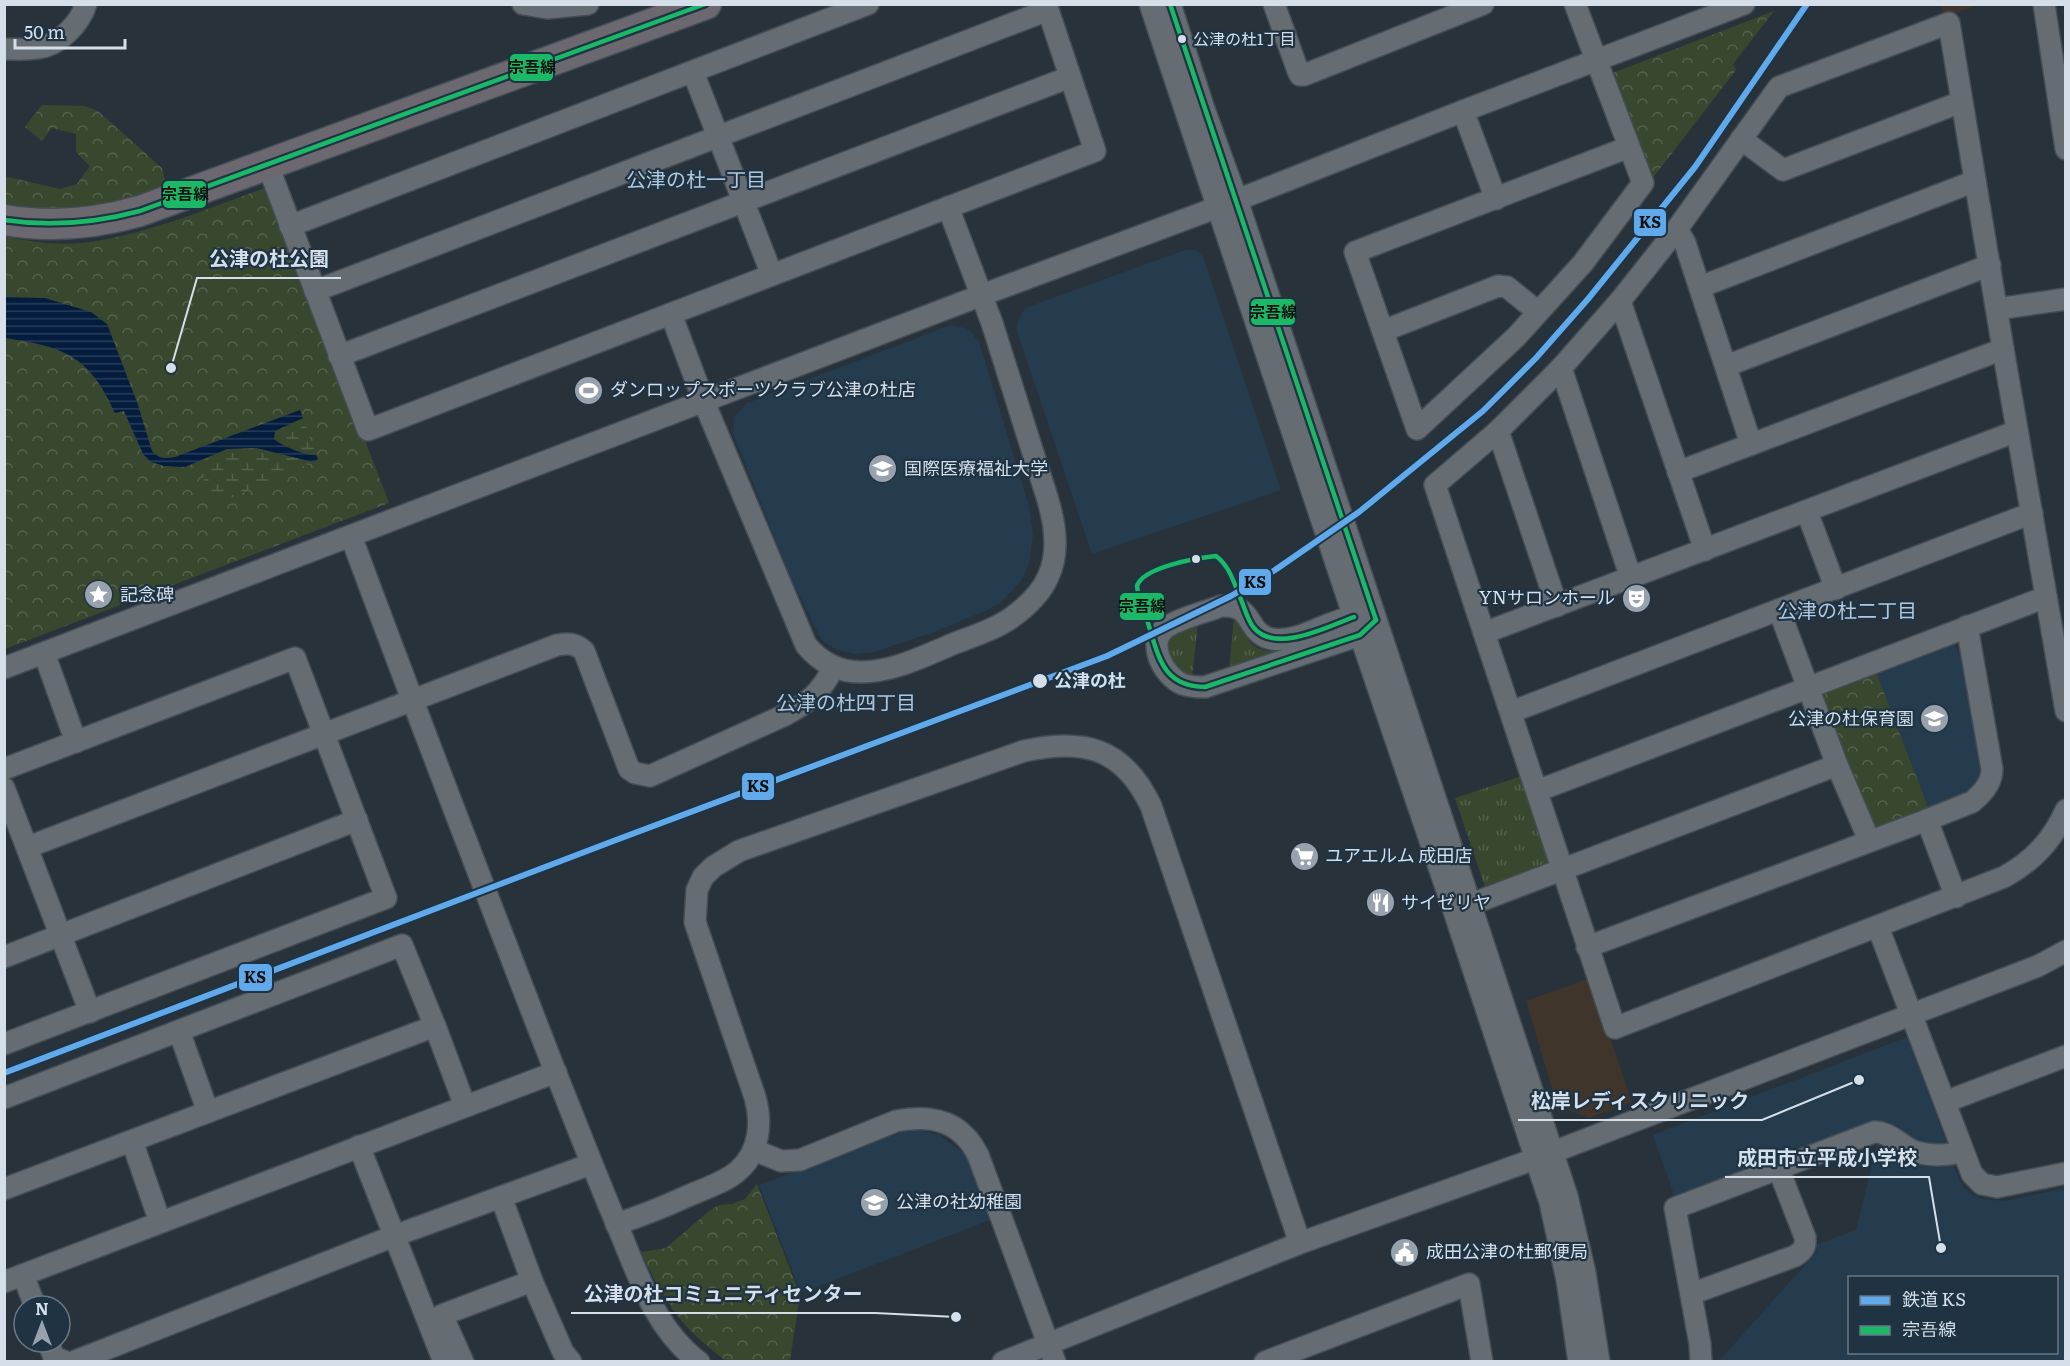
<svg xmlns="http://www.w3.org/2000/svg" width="2070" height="1366" viewBox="0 0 2070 1366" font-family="Literata,'Noto Sans JP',serif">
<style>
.commercial{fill:#3f352b}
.built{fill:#253c4f;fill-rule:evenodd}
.grass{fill:url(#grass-tufts)}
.forest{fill:url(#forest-crowns)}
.wetland{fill:url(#wetland-marsh)}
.water{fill:url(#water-rules)}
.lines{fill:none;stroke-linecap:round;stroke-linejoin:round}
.minor-casing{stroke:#444d55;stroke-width:24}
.highway-casing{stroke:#444d55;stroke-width:33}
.minor{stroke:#656d73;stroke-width:21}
.highway{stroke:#6b696f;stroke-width:30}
.bus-1-casing{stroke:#203343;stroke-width:9}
.bus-1{stroke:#1ab867;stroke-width:4.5}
.rail-1-casing{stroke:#203343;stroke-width:10}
.rail-1{stroke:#60a9ea;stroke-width:6}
.bus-dot{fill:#d4dfea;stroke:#203343;stroke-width:2}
.labels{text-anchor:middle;stroke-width:4.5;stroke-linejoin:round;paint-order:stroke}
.bus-label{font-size:16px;fill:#d4dfea;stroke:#203343;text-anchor:start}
.poi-label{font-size:18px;fill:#d4dfea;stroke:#203343;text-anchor:start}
.stop-label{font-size:18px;font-weight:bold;fill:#d4dfea;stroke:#203343;text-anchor:start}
.neighbourhood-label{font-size:20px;fill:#b1c7dc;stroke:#203343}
.leader{fill:none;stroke:#d4dfea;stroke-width:2}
.callout-dot{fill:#d4dfea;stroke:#203343;stroke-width:2}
.callout-label{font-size:20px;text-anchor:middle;font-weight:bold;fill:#d4dfea;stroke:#203343;stroke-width:4.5;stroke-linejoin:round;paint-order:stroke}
.line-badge{stroke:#203343;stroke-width:2}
.pale-badge-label{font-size:16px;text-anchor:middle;font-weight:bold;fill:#111}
</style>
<defs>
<pattern id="grass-tufts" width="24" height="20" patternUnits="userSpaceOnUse" patternTransform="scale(1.5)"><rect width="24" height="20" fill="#38482e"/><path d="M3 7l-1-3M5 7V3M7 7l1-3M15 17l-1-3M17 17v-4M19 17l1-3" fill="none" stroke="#54624c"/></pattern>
<pattern id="forest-crowns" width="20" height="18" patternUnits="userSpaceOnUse" patternTransform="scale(1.5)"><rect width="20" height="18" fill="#38482e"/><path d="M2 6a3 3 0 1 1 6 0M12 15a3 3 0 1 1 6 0" fill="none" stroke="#54624c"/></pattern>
<pattern id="wetland-marsh" width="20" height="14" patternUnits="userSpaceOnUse" patternTransform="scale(1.5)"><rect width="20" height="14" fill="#38482e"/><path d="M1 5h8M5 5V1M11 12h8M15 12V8" fill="none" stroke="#54624c"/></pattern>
<pattern id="water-rules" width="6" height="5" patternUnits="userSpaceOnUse" patternTransform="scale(1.5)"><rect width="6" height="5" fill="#041c3d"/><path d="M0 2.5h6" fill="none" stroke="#283d59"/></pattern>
</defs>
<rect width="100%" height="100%" fill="#28323b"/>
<g class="commercial">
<polygon points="1940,5 1977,5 1945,17"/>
<polygon points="1590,978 1632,1102 1589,1118 1557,1105 1526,1001"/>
</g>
<g class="built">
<polygon points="1185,250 1195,250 1203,256 1281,490 1092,554 1017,331 1017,323 1023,311 1028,307"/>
<polygon points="951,325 965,328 970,331 979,342 1029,506 1033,535 1029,564 1022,579 1012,591 1001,602 987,610 937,631 874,652 855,654 837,650 823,641 819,635 791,579 733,433 735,416 747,403"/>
<polygon points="1952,640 1966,669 1985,769 1971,796 1930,812 1875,669"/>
<polygon points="1907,1037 1947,1144 1918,1146 1877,1123 1676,1200 1653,1135"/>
<polygon points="915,1129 940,1135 963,1153 968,1161 990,1220 801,1293 759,1185 905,1131"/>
<path d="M1878 1139 1952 1163 1963 1187 1972 1195 1982 1199 2005 1201 2065 1188V1361L1718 1362 1817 1252 1815 1245 1856 1230ZM1850 1278H2056V1352H1850Z"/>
</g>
<g class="grass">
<path d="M1234 617C1250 633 1244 650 1273 651L1326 634 1229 671Z"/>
<path d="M1198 622 1192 677C1174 670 1162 657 1168 637Z"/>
<polygon points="1525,775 1551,866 1491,890 1485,887 1455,798"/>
</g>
<g class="forest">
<polygon points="1774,11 1733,64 1736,70 1652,179 1610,74"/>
<polygon points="42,105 85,106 98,111 162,168 167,187 106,209 5,209 4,176 60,189 77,184 90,166 76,152 76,134 52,128 42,141 25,127"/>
<path d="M268 187 389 503 5 649V237C35 242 66 247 96 241 153 232 214 206 268 187Z"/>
<polygon points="1875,669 1930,812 1875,832 1816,692"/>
<path d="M757 1184 800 1295 790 1361C775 1362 743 1364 730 1362 723 1360 716 1353 711 1349 678 1324 658 1290 641 1252L666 1248 709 1211 719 1205 732 1204 745 1199Z"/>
</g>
<g class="wetland">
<path d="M303 418 316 455C306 456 282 446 274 439V431Z"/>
<polygon points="256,448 313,462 217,504 195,463 227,449"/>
</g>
<path class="water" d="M5 297 45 298 91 312 107 324 138 405 152 451C159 459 165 459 175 457L300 410 303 418 275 431 274 439C282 446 306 456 316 455L318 459 313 462 256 448 227 449 185 467 164 466 151 462 143 454 124 411 115 413C89 355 64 347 5 338Z"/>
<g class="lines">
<defs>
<g id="minor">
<polyline points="523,4 547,8 588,4"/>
<polyline points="1150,4 1354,617 1453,908 1550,1202 1567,1280 1579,1362"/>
<polyline points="1170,4 1203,106 1237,200 1567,1196 1585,1273 1599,1362"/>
<polyline points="1274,4 1298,71 1300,75 1304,75 1483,4"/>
<polyline points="1575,4 1643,183 1583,263 1516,337 1417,429 1355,252 1629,147"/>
<polyline points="2044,4 2066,149"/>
<path d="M4 49C15 49 27 50 38 48 58 46 80 24 86 4"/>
<polyline points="693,72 772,275"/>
<polyline points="1463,111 1496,199"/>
<polyline points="1741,139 1783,170 1961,102"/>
<polyline points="267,163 368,430 1095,151 1046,4"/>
<polyline points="290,226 868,4"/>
<polyline points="1677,229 1685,243 1751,444"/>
<polyline points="1700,287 1975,181"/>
<polyline points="315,291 1048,10"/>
<polyline points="1620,301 1705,550"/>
<polyline points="1997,309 2066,299"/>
<path d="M671 314 704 402 806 645C820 662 839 672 861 672 893 672 924 656 953 644 973 636 994 630 1011 618 1025 608 1041 593 1048 577 1060 552 1055 523 1047 497L992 323 948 207"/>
<polyline points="1383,331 1498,286 1507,287 1538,312"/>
<polyline points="339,356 1070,77"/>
<polyline points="1726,366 1990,265"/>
<polyline points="1561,368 1631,578"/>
<polyline points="1498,431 1557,606"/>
<polyline points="1678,472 2003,349"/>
<polyline points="1807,512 1836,589"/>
<path d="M351 536C417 715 486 893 555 1071 576 1123 596 1176 618 1227 638 1275 655 1329 699 1362"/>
<path d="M1221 606C1256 604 1244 633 1272 639 1300 643 1326 621 1353 617 1360 616 1369 619 1376 620L1360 635 1205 687C1197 687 1190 687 1182 684 1164 676 1147 645 1164 629 1176 619 1206 612 1221 606Z"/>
<polyline points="1779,610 1837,765 1869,840"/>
<polyline points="1484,633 2017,431"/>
<polyline points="44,653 76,742"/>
<polyline points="4,668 982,295 1237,200 1463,111 1744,4"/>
<path d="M2066 711 2003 349 1949 23 1779 87 1677 229 1620 301 1561 368 1498 431 1435 485 1615 1028 2004 877C2033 861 2052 841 2066 810"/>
<polyline points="1511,712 2032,513"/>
<polyline points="4,769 295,658 386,898 4,1044"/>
<polyline points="4,788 90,1012"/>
<polyline points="1537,791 2046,597"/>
<polyline points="1927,820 1956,897"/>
<path d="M28 847 557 645C569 643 575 643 584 651L629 769 635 773 650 776 785 715C811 701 820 693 834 667"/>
<polyline points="1469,905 1837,765"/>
<polyline points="1878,927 1972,1174 1982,1184 1997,1187 2066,1173"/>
<path d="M1587 947 1927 820 1972 802C1982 794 1992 782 1992 769L1967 626"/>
<polyline points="4,957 357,820"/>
<polyline points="179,1031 208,1112"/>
<polyline points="4,1098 402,945 435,1026"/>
<polyline points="1945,1102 2066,1056"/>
<polyline points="132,1141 160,1222"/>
<polyline points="359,1146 444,1362"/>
<path d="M754 1150 781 1161 800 1160 896 1121C932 1114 961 1121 978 1155L1055 1362"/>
<polyline points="4,1189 435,1026 465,1106"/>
<polyline points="501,1197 532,1281 563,1352 571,1362"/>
<path d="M616 1224C642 1216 666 1206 690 1195 706 1188 726 1182 739 1170 760 1151 762 1122 755 1097L695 922 697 890 703 877 713 867 739 851 1024 751C1083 738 1123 747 1151 806L1300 1243"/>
<polyline points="23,1275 35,1306"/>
<polyline points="4,1282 556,1072"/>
<path d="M1691 1294 1795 1256C1803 1251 1806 1247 1805 1237L1779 1170"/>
<polyline points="48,1342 54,1357 66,1362"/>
<polyline points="73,1362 394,1236 591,1164"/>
<polyline points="463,1362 442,1315 532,1281"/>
<polyline points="1003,1362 1300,1243 1535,1159 2038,966 2066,951"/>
<polyline points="1265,1362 1469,1284 1482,1362"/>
<path d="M1701 1362 1700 1344 1675 1208 1874 1132C1889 1131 1902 1147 1916 1152 1931 1156 1949 1156 1962 1151"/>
</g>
<path id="highway" d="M4 220C51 228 95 224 140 211L706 4"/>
</defs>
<use href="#minor" class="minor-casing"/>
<use href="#highway" class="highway-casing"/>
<use href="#minor" class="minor"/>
<use href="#highway" class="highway"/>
<defs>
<g id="bus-1">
<polyline points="1170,4 1376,620"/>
<path d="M4 220C51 227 95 223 140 211L705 4"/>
<path d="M1354 617C1329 626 1276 654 1254 628 1247 620 1244 605 1239 595 1233 580 1229 566 1216 556 1197 558 1143 567 1137 586 1138 598 1144 611 1148 623 1159 657 1162 686 1205 687L1360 635 1376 620"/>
</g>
</defs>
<use href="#bus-1" class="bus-1-casing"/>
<use href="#bus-1" class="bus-1"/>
<defs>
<polyline id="rail-1" points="4,1073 616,840 1107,656 1231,596 1275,570 1359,512 1483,411 1536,358 1588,299 1695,167 1807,4"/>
</defs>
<use href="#rail-1" class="rail-1-casing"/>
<use href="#rail-1" class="rail-1"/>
</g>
<defs>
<symbol id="stadium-disc" viewBox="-11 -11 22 22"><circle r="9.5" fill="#98a2ad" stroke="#203343"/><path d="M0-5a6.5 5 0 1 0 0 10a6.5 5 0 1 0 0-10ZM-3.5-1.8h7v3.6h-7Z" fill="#fff"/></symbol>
<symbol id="university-disc" viewBox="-11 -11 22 22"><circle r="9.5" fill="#98a2ad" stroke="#203343"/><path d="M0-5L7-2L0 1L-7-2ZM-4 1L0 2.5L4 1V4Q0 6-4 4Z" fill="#fff"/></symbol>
<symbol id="sight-disc" viewBox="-11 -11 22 22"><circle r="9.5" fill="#98a2ad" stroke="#203343"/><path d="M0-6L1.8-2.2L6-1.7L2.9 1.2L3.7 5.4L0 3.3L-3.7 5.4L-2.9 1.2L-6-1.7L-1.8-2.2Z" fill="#fff"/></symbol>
<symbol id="theatre-disc" viewBox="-11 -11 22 22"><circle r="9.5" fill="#98a2ad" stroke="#203343"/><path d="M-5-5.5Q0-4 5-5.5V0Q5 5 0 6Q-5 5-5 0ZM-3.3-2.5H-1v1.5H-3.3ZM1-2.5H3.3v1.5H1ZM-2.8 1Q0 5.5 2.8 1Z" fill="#fff"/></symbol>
<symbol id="school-disc" viewBox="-11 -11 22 22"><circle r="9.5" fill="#98a2ad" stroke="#203343"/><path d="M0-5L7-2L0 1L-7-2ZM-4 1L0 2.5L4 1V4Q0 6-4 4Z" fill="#fff"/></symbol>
<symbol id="supermarket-disc" viewBox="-11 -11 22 22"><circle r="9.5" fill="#98a2ad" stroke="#203343"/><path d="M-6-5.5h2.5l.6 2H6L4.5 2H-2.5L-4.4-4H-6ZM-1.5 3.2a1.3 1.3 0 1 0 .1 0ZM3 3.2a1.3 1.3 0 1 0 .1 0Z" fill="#fff"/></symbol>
<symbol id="restaurant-disc" viewBox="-11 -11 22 22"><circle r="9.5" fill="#98a2ad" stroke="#203343"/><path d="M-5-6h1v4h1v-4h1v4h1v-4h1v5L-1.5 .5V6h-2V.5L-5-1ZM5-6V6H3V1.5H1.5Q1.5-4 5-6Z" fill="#fff"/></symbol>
<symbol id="civic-disc" viewBox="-11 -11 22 22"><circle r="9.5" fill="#98a2ad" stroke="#203343"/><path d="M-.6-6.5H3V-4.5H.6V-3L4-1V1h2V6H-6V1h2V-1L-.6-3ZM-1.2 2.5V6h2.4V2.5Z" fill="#fff"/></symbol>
</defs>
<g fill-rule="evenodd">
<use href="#stadium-disc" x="572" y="374" width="33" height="33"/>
<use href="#university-disc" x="866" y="452" width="33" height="33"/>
<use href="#sight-disc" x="82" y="578" width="33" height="33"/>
<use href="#theatre-disc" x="1620" y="582" width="33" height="33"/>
<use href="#school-disc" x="1918" y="702" width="33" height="33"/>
<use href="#supermarket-disc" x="1288" y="840" width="33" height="33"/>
<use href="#restaurant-disc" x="1364" y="886" width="33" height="33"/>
<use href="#school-disc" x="858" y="1186" width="33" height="33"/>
<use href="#civic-disc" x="1388" y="1236" width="33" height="33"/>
</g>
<g class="bus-dot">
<circle cx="1182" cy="39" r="5"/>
<circle cx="1196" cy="559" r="5"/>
<circle cx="1040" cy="681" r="8"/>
</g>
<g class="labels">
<g class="bus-label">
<text x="1193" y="45">公津の杜1丁目</text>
</g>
<g class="poi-label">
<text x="610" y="396">ダンロップスポーツクラブ公津の杜店</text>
<text x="904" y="475">国際医療福祉大学</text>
<text x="120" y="601">記念碑</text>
<text x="1615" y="604" text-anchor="end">YNサロンホール</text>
<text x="1914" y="725" text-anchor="end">公津の杜保育園</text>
<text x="1325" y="862">ユアエルム 成田店</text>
<text x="1401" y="909">サイゼリヤ</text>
<text x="896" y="1208">公津の社幼稚園</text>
<text x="1426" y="1258">成田公津の杜郵便局</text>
</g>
<g class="stop-label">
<text x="1054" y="687">公津の杜</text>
</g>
<g class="neighbourhood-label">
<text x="696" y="187">公津の杜一丁目</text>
<text x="1847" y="618">公津の杜二丁目</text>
<text x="846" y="710">公津の杜四丁目</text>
</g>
</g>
<path class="leader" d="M171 368L197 278H341M1859 1080L1762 1120H1518M1941 1248L1929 1177H1725M956 1317L875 1313H571"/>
<g class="callout-dot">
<circle cx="171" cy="368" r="6"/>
<circle cx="1859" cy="1080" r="6"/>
<circle cx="1941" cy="1248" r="6"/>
<circle cx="956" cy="1317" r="6"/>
</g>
<g class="callout-label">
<text x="269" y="266">公津の杜公園</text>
<text x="1640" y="1108">松岸レディスクリニック</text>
<text x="1827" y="1165">成田市立平成小学校</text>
<text x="723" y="1301">公津の杜コミュニティセンター</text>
</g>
<g class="line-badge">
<rect x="509" y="53" width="45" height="29" rx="6" fill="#1ab867"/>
<rect x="162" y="180" width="45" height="29" rx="6" fill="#1ab867"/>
<rect x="1633" y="208" width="34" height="29" rx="6" fill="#60a9ea"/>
<rect x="1250" y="298" width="46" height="28" rx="6" fill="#1ab867"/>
<rect x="1238" y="568" width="34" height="28" rx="6" fill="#60a9ea"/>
<rect x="1119" y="592" width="46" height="29" rx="6" fill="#1ab867"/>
<rect x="741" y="772" width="34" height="29" rx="6" fill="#60a9ea"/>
<rect x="238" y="963" width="35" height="29" rx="6" fill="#60a9ea"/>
</g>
<g class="pale-badge-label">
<text x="532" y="73">宗吾線</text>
<text x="185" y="200">宗吾線</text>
<text x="1650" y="228">KS</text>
<text x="1273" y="318">宗吾線</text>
<text x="1255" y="588">KS</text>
<text x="1142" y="612">宗吾線</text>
<text x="758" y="792">KS</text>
<text x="255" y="983">KS</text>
</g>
<rect width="2070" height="1366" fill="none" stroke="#d4dfea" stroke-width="12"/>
<rect x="1848" y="1276" width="210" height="78" fill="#203343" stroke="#687886" stroke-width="1.5"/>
<rect x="1860" y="1296" width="30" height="9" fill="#60a9ea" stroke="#687886" stroke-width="1.5"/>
<text x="1902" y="1306" font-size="18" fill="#d4dfea">鉄道 KS</text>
<rect x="1860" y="1326" width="30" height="9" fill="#1ab867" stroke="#687886" stroke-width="1.5"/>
<text x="1902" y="1336" font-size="18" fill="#d4dfea">宗吾線</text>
<g transform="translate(42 1324)"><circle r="28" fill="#203343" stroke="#687886" stroke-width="1.5"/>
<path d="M0-4.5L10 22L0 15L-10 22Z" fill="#98a2ad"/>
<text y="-9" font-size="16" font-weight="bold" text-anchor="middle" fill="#d4dfea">N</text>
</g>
<path d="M15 39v9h110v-9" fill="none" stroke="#d4dfea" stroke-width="3"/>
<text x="24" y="39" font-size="18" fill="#d4dfea" stroke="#203343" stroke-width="4.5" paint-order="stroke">50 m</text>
</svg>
